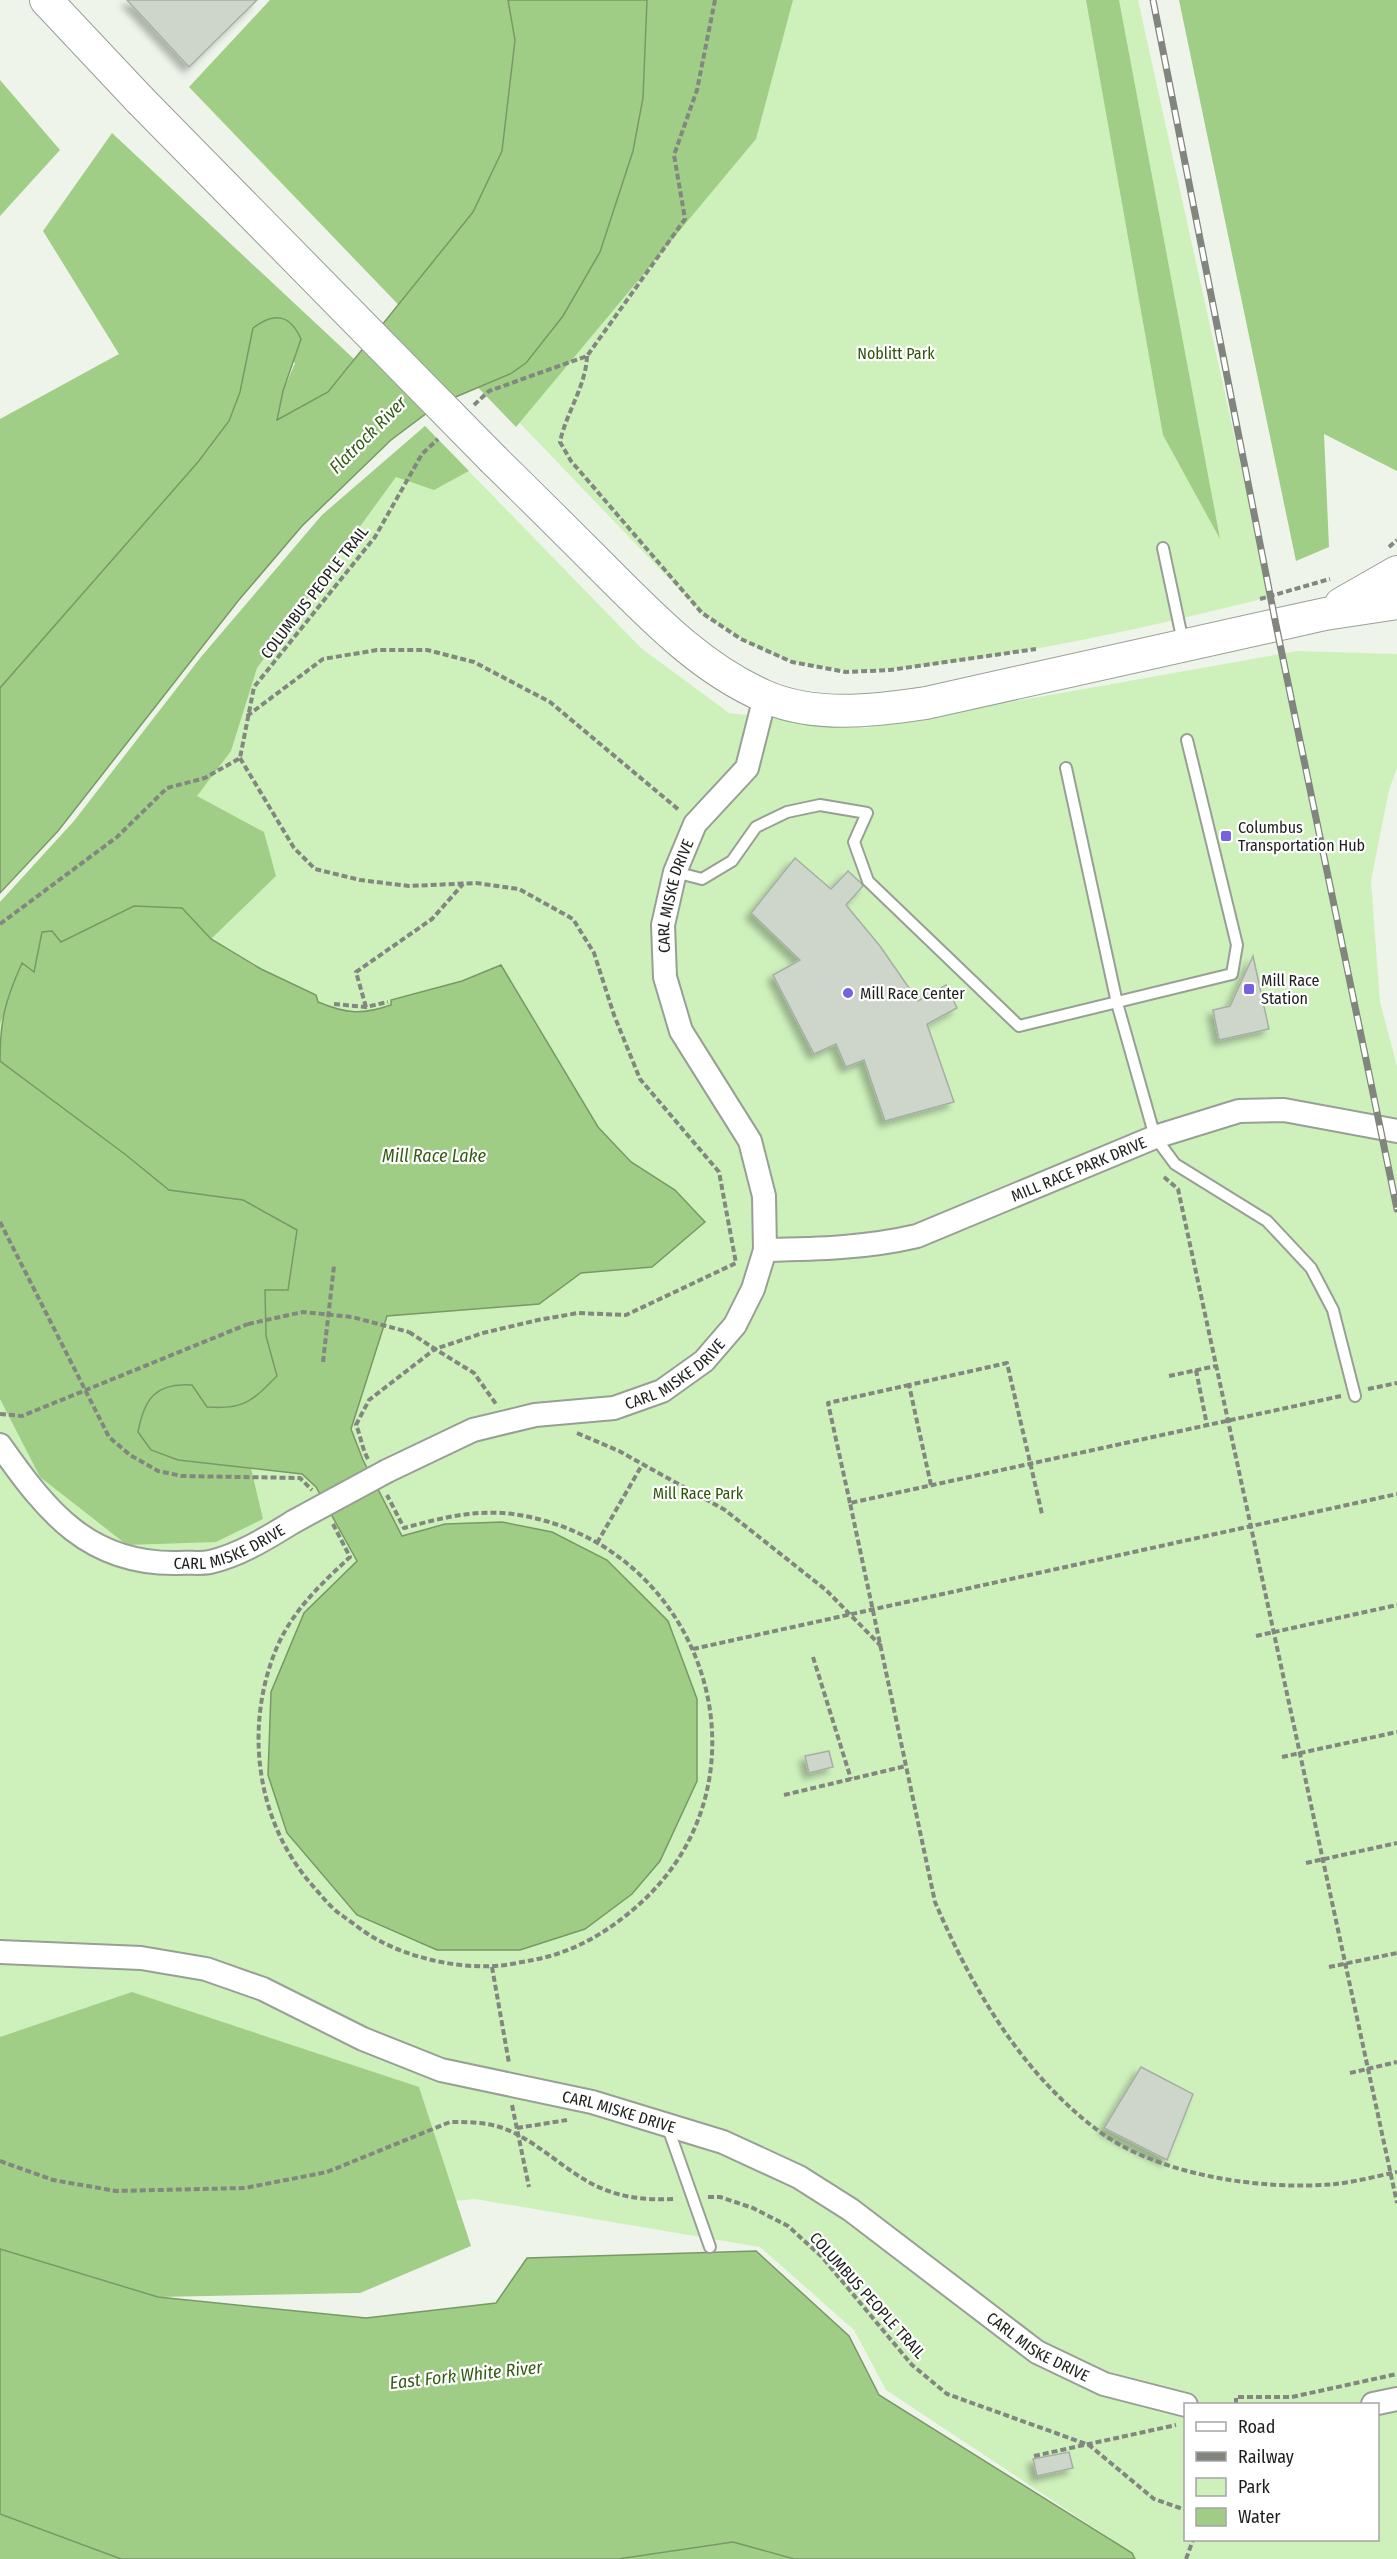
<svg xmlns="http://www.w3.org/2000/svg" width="1397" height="2559" viewBox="0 0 1397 2559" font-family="'Fira Sans Condensed',sans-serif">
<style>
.green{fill:#cef1bc;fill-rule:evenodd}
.forest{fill:#a1ce86}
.water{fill:#a0cd85;stroke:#789965;stroke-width:1.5}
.building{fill:#ced5ca;stroke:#a7aea4;stroke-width:1.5;filter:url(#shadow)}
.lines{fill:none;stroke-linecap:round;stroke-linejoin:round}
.service-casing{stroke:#989f95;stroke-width:14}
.minor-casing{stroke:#989f95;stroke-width:26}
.secondary-casing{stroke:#989f95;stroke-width:34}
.path{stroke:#828780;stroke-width:4;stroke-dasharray:6 3;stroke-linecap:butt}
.service{stroke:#fff;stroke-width:10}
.minor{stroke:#fff;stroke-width:22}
.secondary{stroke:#fff;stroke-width:32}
.rail-casing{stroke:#81857e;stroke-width:7}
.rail{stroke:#fff;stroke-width:4.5;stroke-dasharray:14;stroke-linecap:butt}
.minor-bridge-casing{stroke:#989f95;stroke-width:26;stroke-linecap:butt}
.secondary-bridge-casing{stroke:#989f95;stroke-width:34;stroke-linecap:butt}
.path-bridge{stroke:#828780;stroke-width:4;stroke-dasharray:6 3;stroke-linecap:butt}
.minor-bridge{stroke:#fff;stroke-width:22}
.secondary-bridge{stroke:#fff;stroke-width:32}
.poi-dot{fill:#7562dc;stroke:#fff;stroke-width:2}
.labels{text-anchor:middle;stroke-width:4.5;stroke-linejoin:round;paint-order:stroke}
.park-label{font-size:16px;fill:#2d5509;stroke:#fff}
.street-label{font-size:16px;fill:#1c1f1b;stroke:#fff}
.poi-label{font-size:16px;fill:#1c1f1b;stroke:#fff;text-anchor:start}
.water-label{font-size:18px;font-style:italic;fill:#335c13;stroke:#fff}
</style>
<defs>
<filter id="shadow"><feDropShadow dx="-5.5" dy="5.5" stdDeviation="3" flood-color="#0004"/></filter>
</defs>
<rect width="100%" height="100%" fill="#eef4ea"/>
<g class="green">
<path d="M647 0H1138L1270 597C1176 620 1081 643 984 657 921 667 858 678 794 662 761 654 730 632 702 613L489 391Z"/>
<path d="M425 426 641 648 729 713 865 728 1297 651 1397 654V768L1389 790 1371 881 1380 1002 1397 1066V2559H1135L1132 2553 886 2390 854 2330 760 2247 475 2199 131 2232 0 2209V902L74 821 201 657 322 515ZM1186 2404H1378V2540H1186Z"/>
</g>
<g class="forest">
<polygon points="270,0 793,0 756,139 516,427 189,87"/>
<polygon points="1086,0 1119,0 1220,539 1163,435"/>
<polygon points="1179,0 1397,0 1397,471 1324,434 1329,547 1296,561"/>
<polygon points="0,80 60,150 0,216"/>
<polygon points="112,133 354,359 328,392 277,420 283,391 295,363 253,328 240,392 229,421 198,462 0,688 0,419 119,354 43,231"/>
<polygon points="425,426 469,471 434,490 396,477 257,668 231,751 197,796 264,832 276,876 211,939 182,908 134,906 60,942 34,972 22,964 0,1024 0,902 74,821 201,657 322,515"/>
<path d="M0 1061 126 1155 169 1190 243 1200 297 1230 288 1290H265L266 1336 277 1376C252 1401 244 1410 207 1407L192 1386 151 1449 178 1460 251 1468 263 1519 216 1542 127 1545 40 1477 0 1399Z"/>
<polygon points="132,1992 419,2087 471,2246 360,2293 158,2297 0,2249 0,2037"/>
<polygon points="0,2514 121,2559 0,2559"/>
<polygon points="733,2542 793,2559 618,2559"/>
</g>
<g class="water">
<path d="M508 0H647L643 98 633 151 600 252 563 316 526 363 510 374 439 404 391 440 302 526 238 601 58 831 0 893V688L198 462 229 421 240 392 253 328C274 312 290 314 301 339L283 391 277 420 328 392 473 212 502 151 515 40Z"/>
<path d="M134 906 182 908 211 939 261 969 316 995 318 1002C347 1014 362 1015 391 1005V1000L462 981 501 965 598 1127 631 1162 675 1190 705 1222 652 1267 581 1273 539 1304 387 1316 351 1429 363 1460 402 1536 445 1524 502 1522 552 1532 607 1560 668 1621 697 1699V1781L660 1861 632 1894 585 1929 520 1950H437L357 1915 287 1833 268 1775 271 1692 304 1613 357 1561 316 1487 302 1474 178 1460 151 1450 138 1432C144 1399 156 1382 192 1385L207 1407C244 1410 252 1401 277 1376L266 1336 265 1290H288L297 1230 243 1200 169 1190 126 1155 0 1061C0 1020 5 1001 22 963L34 972 42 932 52 931 61 942Z"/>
<polygon points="0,2249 158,2297 366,2318 496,2303 527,2258 756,2251 849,2336 879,2395 1132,2553 1135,2559 794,2559 733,2542 618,2559 121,2559 0,2514"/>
</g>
<g class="building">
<polygon points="127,0 257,0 189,67"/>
<polygon points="795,858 831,889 848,871 861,883 863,886 846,905 880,946 918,1001 946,985 957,1008 927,1024 954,1102 885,1121 864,1060 846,1067 836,1044 814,1054 773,975 800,960 751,913"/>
<polygon points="1253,956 1269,1029 1219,1040 1213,1010 1230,1006"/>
<polygon points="829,1751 833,1767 809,1773 805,1756"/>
<polygon points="1141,2067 1193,2094 1167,2160 1104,2128"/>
<polygon points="1069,2452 1073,2468 1037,2476 1033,2459"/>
</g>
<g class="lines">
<defs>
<g id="service">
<polyline points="1163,548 1183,642"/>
<polyline points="1066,768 1117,1003 1155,1137 1175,1164 1267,1221 1311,1268 1333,1310 1355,1396"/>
<polyline points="675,872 702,879 732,861 756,827 787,812 820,805 867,813 854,842 868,881 1019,1026 1232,974 1237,945 1187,740"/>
<polyline points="667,2125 710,2247"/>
</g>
<g id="minor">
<path id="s1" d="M765 1250C817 1249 866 1248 917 1236L1155 1137 1239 1111 1284 1110 1397 1131"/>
<path id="s2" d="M0 1445C47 1512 89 1565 178 1563 188 1562 201 1564 210 1562 240 1555 267 1538 293 1522"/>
<path id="s3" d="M387 1471 473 1430 535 1415 614 1408 662 1391 704 1361 735 1325 753 1289 765 1250 764 1196 750 1141 681 1031 665 977 663 925 675 872 695 824 747 768 765 697"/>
<path id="s4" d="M0 1952 141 1958 206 1969 263 1989 363 2039 441 2070 592 2102 723 2142 799 2177 851 2210 1037 2352 1104 2384 1186 2405"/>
<polyline points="1373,2404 1397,2399"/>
</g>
<g id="secondary">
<polyline points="46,0 140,100"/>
<path d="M494 460C532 497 570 535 607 572 654 619 702 669 764 696 813 718 874 711 926 703L1325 614 1397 603"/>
<polyline points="1341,604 1397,572"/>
</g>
</defs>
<use href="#service" class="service-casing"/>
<use href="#minor" class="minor-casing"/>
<use href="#secondary" class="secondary-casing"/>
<g class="path">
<path d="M587 356C586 386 566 413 560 442L571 461 702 613 741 639 792 662 846 672 890 670 1036 649"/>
<polyline points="474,405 489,391 587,356 685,219 674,155 697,90 715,0"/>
<polyline points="1389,547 1397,540"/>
<polyline points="1260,599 1330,579"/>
<polyline points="247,716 323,659 377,650 427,650 474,662 550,702 679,810"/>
<polyline points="240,758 294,848 315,869 360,880 409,886 476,883 519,889 573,919 594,953 614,1015 640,1079 719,1172 736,1263 626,1315 578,1313 538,1320 483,1333 435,1349 409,1332"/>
<polyline points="0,924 117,837 167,788 205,778 240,758 254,687 375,537 422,454 438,439"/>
<polyline points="334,1004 366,1007 388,1002"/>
<polyline points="366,1007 356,972 432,919 463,884"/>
<polyline points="1164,1177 1178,1189 1397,2203"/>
<polyline points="0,1222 109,1437 130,1455 158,1471 182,1476 300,1478 312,1490"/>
<polyline points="323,1362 334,1266"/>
<polyline points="1196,1370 1207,1425"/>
<polyline points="1169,1376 1216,1366"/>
<polyline points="1368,1389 1397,1383"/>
<path d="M1341 1396 850 1503 935 1902C972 1988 1020 2071 1096 2129 1155 2175 1262 2191 1335 2184 1355 2182 1377 2176 1397 2172"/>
<polyline points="0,1414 22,1416 248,1324"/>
<polyline points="577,1433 619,1451 725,1510 826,1590 881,1646"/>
<path d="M368 1459C361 1446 361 1436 356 1425L369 1400 435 1349 474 1373 496 1404"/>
<polyline points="931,1485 909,1385 1007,1363 1042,1514"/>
<polyline points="850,1503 828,1403 909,1385"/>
<path d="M333 1524 350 1557C322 1583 293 1610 277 1647 244 1725 255 1820 312 1885 321 1895 329 1906 340 1914 353 1923 366 1934 380 1941 412 1958 456 1968 492 1966 506 1966 520 1962 533 1960 572 1953 606 1933 635 1908 782 1782 706 1546 519 1515 479 1508 441 1518 404 1528L387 1495"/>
<polyline points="597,1543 642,1465"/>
<polyline points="1256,1636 1397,1605"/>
<polyline points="693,1649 1397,1494"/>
<polyline points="813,1657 851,1779"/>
<polyline points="1282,1757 1397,1732"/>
<polyline points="784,1795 906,1766"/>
<polyline points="1306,1863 1397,1843"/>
<polyline points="492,1967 509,2063"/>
<polyline points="1329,1967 1397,1953"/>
<polyline points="1350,2073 1397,2062"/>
<polyline points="512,2105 529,2187"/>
<polyline points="517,2128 567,2120"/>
<path d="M0 2161 53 2180 116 2191 245 2188 327 2172 450 2122C465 2122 481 2122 496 2126 534 2136 566 2174 603 2189 628 2199 651 2200 676 2199"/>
<polyline points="708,2197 720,2197 753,2208 788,2226 822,2257 912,2365 947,2394 1089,2445 1154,2499 1186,2510"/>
<polyline points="1236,2404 1236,2397 1292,2397 1397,2374"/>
<polyline points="1034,2456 1176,2425"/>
<polyline points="1186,2559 1193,2540"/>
</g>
<use href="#service" class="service"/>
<use href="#minor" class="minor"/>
<use href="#secondary" class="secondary"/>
<defs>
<polyline id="rail" points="1153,0 1276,625 1397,1209"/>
</defs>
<use href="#rail" class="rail-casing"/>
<use href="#rail" class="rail"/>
<defs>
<polyline id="minor-bridge" points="293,1522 387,1471"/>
<polyline id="secondary-bridge" points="140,100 494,460"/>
</defs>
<use href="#minor-bridge" class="minor-bridge-casing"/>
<use href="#secondary-bridge" class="secondary-bridge-casing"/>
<polyline class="path-bridge" points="248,1324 303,1312 352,1317 409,1332"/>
<use href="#minor-bridge" class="minor-bridge"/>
<use href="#secondary-bridge" class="secondary-bridge"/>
</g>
<g class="poi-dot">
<rect x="1220" y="830" width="12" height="12" rx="3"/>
<rect x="1243" y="983" width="12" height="12" rx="3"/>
<circle cx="848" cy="993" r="6"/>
</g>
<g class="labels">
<g class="park-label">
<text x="896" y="359">Noblitt Park</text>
<text x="698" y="1499">Mill Race Park</text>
</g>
<g class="street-label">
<text transform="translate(314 592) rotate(-52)" y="6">COLUMBUS PEOPLE TRAIL</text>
<text dy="6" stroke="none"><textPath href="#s3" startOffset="849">CARL MISKE DRIVE</textPath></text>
<text dy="6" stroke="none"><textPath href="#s1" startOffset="328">MILL RACE PARK DRIVE</textPath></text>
<text dy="6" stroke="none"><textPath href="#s3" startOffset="309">CARL MISKE DRIVE</textPath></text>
<text dy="6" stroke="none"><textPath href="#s2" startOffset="279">CARL MISKE DRIVE</textPath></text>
<text dy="6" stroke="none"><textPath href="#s4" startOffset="646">CARL MISKE DRIVE</textPath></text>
<text transform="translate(868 2295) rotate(48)" y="6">COLUMBUS PEOPLE TRAIL</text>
<text dy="6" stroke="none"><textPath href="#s4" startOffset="1132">CARL MISKE DRIVE</textPath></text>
</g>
<g class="poi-label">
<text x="1238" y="833">Columbus<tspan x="1238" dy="18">Transportation Hub</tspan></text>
<text x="1261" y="986">Mill Race<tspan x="1261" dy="18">Station</tspan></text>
<text x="860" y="999">Mill Race Center</text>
</g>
<g class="water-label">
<text transform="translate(368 435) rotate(-45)" y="6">Flatrock River</text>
<text x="434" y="1162">Mill Race Lake</text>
<text transform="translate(466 2375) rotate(-6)" y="6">East Fork White River</text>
</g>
</g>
<rect x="1184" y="2403" width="195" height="138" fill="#ffffff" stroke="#a4a5a4" stroke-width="1.5"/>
<rect x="1196" y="2422" width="30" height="9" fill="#ffffff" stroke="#a4a5a4" stroke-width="1.5"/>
<text x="1238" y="2433" font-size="18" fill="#1c1f1b">Road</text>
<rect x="1196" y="2452" width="30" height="9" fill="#81857e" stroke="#a4a5a4" stroke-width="1.5"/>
<text x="1238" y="2463" font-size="18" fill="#1c1f1b">Railway</text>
<rect x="1196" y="2478" width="30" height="18" fill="#cef1bc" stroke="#a4a5a4" stroke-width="1.5"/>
<text x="1238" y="2493" font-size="18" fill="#1c1f1b">Park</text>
<rect x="1196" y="2508" width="30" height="18" fill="#a0cd85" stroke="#a4a5a4" stroke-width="1.5"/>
<text x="1238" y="2523" font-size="18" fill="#1c1f1b">Water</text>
</svg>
